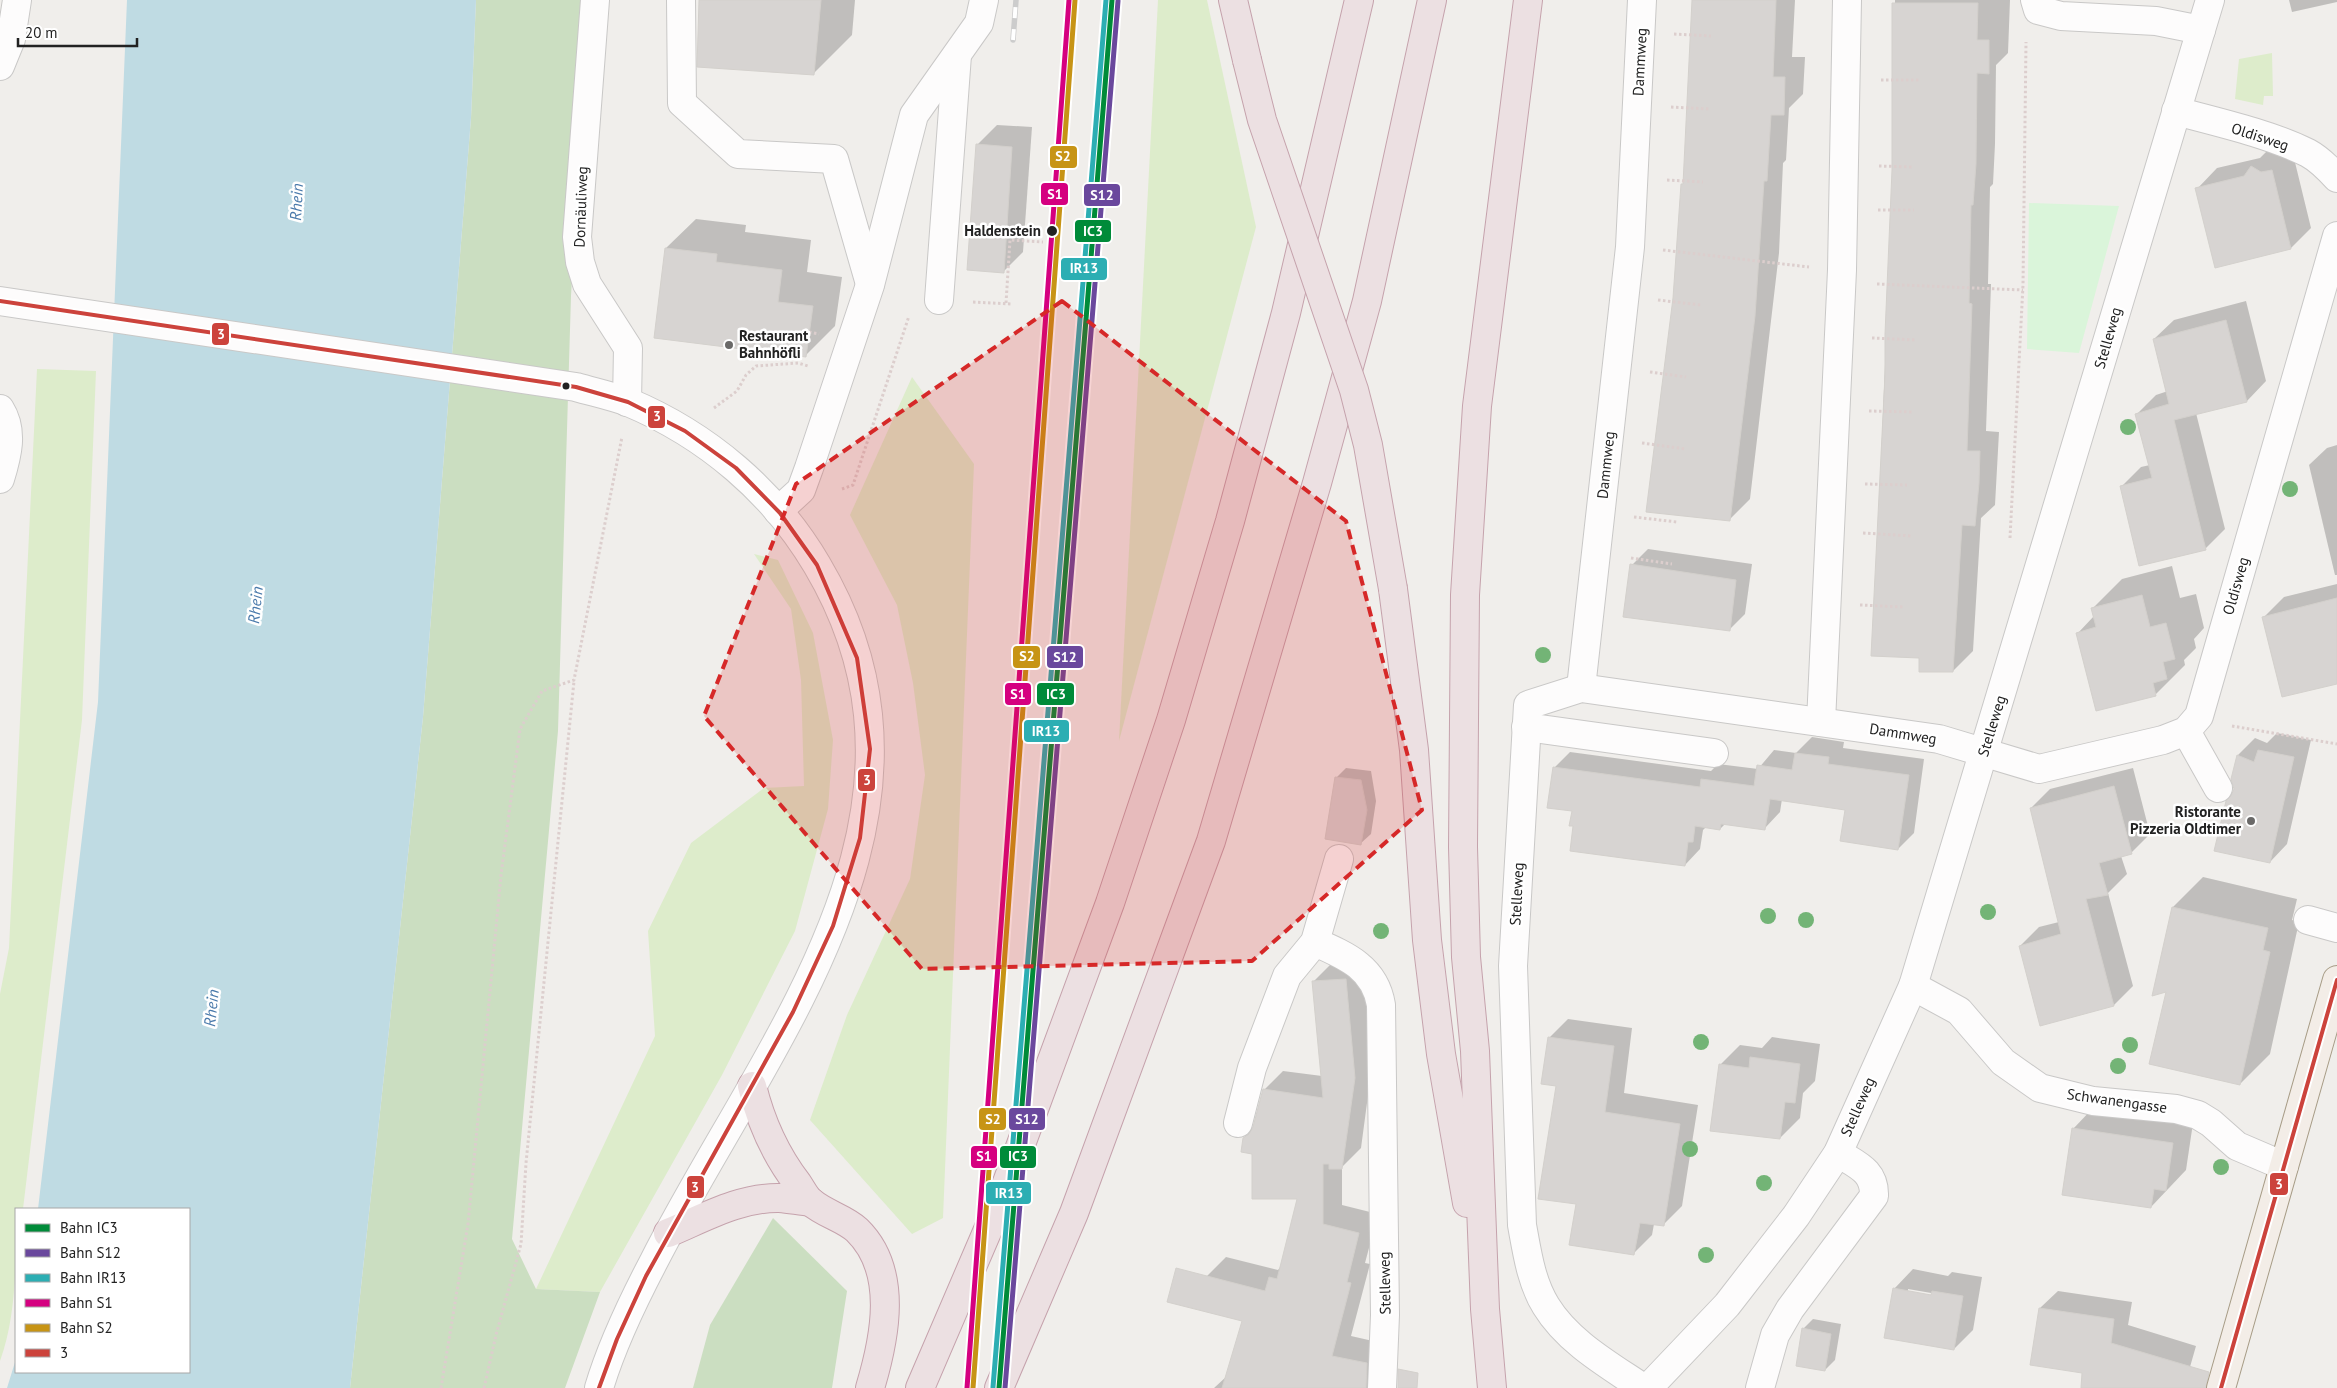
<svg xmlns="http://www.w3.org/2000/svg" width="2337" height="1388" viewBox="0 0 2337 1388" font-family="'PT Sans',sans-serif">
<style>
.grass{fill:#ddeccb}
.forest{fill:#cbdec1}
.park{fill:#daf5da}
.water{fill:#bfdbe3}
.shadow{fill:#0003;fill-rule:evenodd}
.building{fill:#d7d4d2;stroke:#d3d0cc}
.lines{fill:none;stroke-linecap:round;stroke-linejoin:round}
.minor-casing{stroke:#c9c8c7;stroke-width:30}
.major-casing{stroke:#a79c86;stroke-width:30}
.highway-casing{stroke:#c5a2ac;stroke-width:30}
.path{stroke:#dccecd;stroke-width:3;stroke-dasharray:2.5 2.5;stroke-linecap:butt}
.minor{stroke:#fdfcfc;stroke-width:28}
.major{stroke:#f3ede7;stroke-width:28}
.highway{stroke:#ece0e2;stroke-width:28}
.rail-casing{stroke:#ccc;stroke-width:5.5}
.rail{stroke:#fff;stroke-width:4;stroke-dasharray:11;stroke-linecap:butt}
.highway-bridge-casing{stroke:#c5a2ac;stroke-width:30;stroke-linecap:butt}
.highway-bridge{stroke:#ece0e2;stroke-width:28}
.bus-1-casing{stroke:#fff;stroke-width:8}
.bus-1{stroke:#cc433c;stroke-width:4}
.rail-1-casing{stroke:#fff;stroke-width:9}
.rail-2-casing{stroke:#fff;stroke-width:9}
.rail-3-casing{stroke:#fff;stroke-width:9}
.rail-4-casing{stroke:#fff;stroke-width:9}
.rail-5-casing{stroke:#fff;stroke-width:9}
.rail-1{stroke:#008b39;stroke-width:5}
.rail-2{stroke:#6a489d;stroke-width:5}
.rail-3{stroke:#2caeb3;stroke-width:5}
.rail-4{stroke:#d50080;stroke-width:5}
.rail-5{stroke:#c79415;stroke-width:5}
.tree{fill:#73b476}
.marked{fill:#d62828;fill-opacity:0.2;stroke:#d62828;stroke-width:4;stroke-dasharray:10 6;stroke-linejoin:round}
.stop-dot{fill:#222;stroke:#fff;stroke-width:2}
.poi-dot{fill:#6a6968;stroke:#fff;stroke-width:2}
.labels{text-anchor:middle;stroke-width:5;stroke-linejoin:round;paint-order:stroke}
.street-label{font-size:15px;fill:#222;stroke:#fff}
.stop-label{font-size:15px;font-weight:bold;fill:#222;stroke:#fff;text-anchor:end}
.poi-label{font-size:15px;font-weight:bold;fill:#222;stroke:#fff;text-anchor:start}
.water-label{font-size:16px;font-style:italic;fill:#4a7aab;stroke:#fff}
.line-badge{stroke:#fff;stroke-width:2}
.badge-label{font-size:14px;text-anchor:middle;font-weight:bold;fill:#fff}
</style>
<rect width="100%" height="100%" fill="#f0eeeb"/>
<g class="grass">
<polygon points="1158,0 1207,0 1256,227 1119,741"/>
<polygon points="2272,53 2273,96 2264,96 2263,105 2235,99 2239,59"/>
<path d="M37 369 96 371 82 720 23 1209H16C16 1260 17 1314 0 1361V994L9 948Z"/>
<polygon points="912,377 974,464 943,1218 912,1234 810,1120 847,1015 910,879 925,775 913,683 897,605 850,515"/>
<polygon points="754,554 778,560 813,633 833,740 828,809 795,931 722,1075 600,1292 536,1289 655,1036 648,931 691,843 764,788 804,786 801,680 791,609"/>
</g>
<g class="forest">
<polygon points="476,0 588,0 571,296 558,731 512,1239 536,1289 600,1292 565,1388 350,1388 423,717 471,118"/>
<polygon points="773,1218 847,1291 832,1388 693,1388 710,1325"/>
</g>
<polygon class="park" points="2029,203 2119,206 2079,353 2027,349"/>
<polygon class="water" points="127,0 476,0 471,118 423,717 350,1388 7,1388 16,1359 16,1372 189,1372 189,1209 38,1209 98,702"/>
<g class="shadow">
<polygon points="701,0 855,0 852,35 814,73"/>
<polygon points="1694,0 1795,0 1792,57 1805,57 1803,94 1789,108 1786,160 1783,163 1779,253 1750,499 1730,519 1667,370 1679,248 1682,185 1684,183"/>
<polygon points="1895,0 2010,0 2008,53 1996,65 1995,144 1993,184 1990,187 1988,284 1991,284 1986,431 1999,432 1995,505 1981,518 1973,651 1953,671 1921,657 1873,655 1893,170"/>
<polygon points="2289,0 2337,0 2337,2 2292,12"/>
<polygon points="997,125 1032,127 1023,252 1003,272 977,145"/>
<polygon points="2272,146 2292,150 2311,228 2291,248 2197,189 2217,168 2260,158"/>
<polygon points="696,219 746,225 745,232 811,240 807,272 842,277 835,326 806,355 666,248"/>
<polygon points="2246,301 2266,381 2247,401 2196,413 2225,529 2205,549 2122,486 2141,467 2150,465 2137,414 2156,395 2168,391 2154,339 2174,320"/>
<polygon points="2337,445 2337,575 2335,575 2309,465 2327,448"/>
<polygon points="1648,549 1752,564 1745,614 1729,630 1632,565"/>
<polygon points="2172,566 2180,598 2196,594 2204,628 2194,639 2196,648 2184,660 2185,665 2156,694 2078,633 2094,616 2093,608 2122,579"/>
<polygon points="2337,584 2337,682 2264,617 2284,597"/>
<polygon points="2277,733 2311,740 2287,844 2270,862 2232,797 2235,789 2232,779 2238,755 2255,738 2267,743"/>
<polygon points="1812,737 1844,742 1843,748 1924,759 1914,833 1898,849 1847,809 1782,799 1780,812 1765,828 1725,824 1720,829 1706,827 1703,830 1700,849 1685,865 1574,825 1574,810 1554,768 1570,752 1711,771 1718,764 1758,769 1774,750 1796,753"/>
<polygon points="1346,768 1371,771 1376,801 1371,834 1361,843 1336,778"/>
<polygon points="2133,768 2150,834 2131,853 2121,856 2127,874 2108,893 2133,986 2114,1005 2020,946 2039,927 2059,922 2031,808 2050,789"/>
<polygon points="2203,877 2297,899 2292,920 2299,922 2270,1054 2240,1084 2168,991 2154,994 2173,907"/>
<polygon points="1365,960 1373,1058 1361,1148 1342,1167 1342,1205 1378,1214 1365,1263 1370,1264 1351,1336 1386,1344 1386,1352 1368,1388 1214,1388 1227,1376 1243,1320 1207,1276 1226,1257 1278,1270 1281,1266 1298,1197 1254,1152 1244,1138 1253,1129 1264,1090 1283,1071 1322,1076 1313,982 1332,963"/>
<polygon points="1568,1019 1632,1028 1624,1093 1698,1105 1682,1206 1663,1225 1654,1224 1652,1235 1633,1254 1577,1203 1549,1038"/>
<polygon points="1772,1037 1820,1044 1815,1081 1803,1093 1800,1118 1780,1138 1720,1065 1740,1045 1762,1048"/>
<polygon points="2093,1108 2193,1123 2186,1170 2151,1207 2073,1129"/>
<path d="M1913 1269 1948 1276 1952 1272 1982 1277 1973 1330 1954 1349 1894 1289ZM1908 1289 1937 1294V1297L1908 1292Z"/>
<polygon points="2058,1291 2132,1302 2128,1325 2196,1346 2186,1381 2179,1388 2129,1388 2083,1372 2040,1308"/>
<polygon points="1813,1319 1841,1324 1835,1360 1825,1370 1803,1329"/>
</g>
<g class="building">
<polygon points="699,0 821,0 814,75 697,67"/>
<polygon points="1692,0 1776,0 1773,77 1785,77 1784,115 1771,115 1767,181 1764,181 1755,316 1730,521 1646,512 1673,298 1681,184 1683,184"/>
<polygon points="1892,3 1978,3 1977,40 1989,40 1989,74 1977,73 1976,164 1973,205 1971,205 1969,303 1972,304 1967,451 1980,451 1979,483 1975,526 1962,525 1953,672 1919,672 1919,658 1871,656 1885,375 1885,334 1892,170"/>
<polygon points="976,144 1012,147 1004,273 967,270"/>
<polygon points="2251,166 2261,172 2272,170 2291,249 2215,268 2195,188 2244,176"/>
<polygon points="665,248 717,254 716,262 782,270 778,302 813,306 806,357 654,338"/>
<polygon points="2226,320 2247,402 2174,420 2206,550 2139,566 2120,486 2152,478 2135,414 2169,404 2153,339"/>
<polygon points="1630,564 1736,580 1730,631 1623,617"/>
<polygon points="2142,595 2150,627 2166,623 2175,659 2163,662 2167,679 2153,683 2156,696 2096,711 2076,633 2096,627 2091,608"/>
<polygon points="2337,598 2337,684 2282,697 2262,617"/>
<polygon points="2258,750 2294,757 2270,863 2214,851 2226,801 2231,796 2234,789 2231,779 2237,755 2254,762"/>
<polygon points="1795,753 1829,757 1828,764 1909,775 1898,850 1840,841 1845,810 1770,799 1765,830 1721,824 1720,830 1695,826 1693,842 1688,842 1685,866 1630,859 1570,851 1573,826 1569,826 1572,811 1547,808 1553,767 1700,787 1701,779 1754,786 1757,765 1792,770"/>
<polygon points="1335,777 1361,780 1367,810 1361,845 1325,839"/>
<polygon points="2114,786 2132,854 2099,863 2108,895 2086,899 2114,1006 2040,1026 2019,946 2061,934 2030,808"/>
<polygon points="2172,907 2268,928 2263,950 2270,952 2240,1085 2149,1064 2166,992 2152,996"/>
<polygon points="1346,979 1355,1078 1342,1169 1329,1169 1329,1164 1323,1164 1323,1224 1359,1233 1347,1282 1351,1283 1332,1356 1367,1363 1366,1388 1222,1388 1242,1321 1167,1302 1176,1268 1265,1291 1269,1277 1277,1279 1297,1199 1252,1199 1252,1154 1241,1152 1243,1138 1249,1134 1253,1127 1263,1089 1323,1098 1312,981"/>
<polygon points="1548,1037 1614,1046 1605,1112 1680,1124 1664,1226 1640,1223 1634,1255 1569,1245 1576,1204 1538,1199 1556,1086 1541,1084"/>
<polygon points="1750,1057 1800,1064 1795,1103 1785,1102 1780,1139 1710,1131 1719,1064 1749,1068"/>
<polygon points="2072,1128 2173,1143 2166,1191 2154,1189 2151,1208 2062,1195"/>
<polygon points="1893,1288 1931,1295 1932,1291 1963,1296 1954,1350 1884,1338"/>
<polygon points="2039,1308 2114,1319 2111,1343 2209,1372 2206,1388 2081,1388 2082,1373 2030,1365"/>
<polygon points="1802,1328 1831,1334 1825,1371 1796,1366"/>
<polygon points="1398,1369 1418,1373 1417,1388 1398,1388"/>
</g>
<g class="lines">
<defs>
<g id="minor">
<polyline points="595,0 577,237 580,262 587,284 628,348 627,402"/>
<polyline points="681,0 682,103 738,154 834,159 870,284"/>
<polyline points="2035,0 2038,10 2061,16 2156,21 2201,30"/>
<polyline points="0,66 11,39 17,0"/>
<path d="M2176 111C2217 122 2270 134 2308 153 2319 159 2328 168 2337 178"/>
<polyline points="939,300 957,55"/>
<path d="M0 301 576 387C593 392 612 396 628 402 707 435 774 492 817 565 966 816 764 1044 654 1261 633 1301 612 1344 599 1388"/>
<path d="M0 409C14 431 7 456 0 479"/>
<polyline points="778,511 801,490 809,468 870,285 914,115 979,23 984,0"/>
<polyline points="1581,688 1630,247 1642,0"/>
<polyline points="1821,722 1842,270 1847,0"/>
<polyline points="1526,727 1714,753"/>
<polyline points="2186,731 2218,788"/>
<polyline points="2308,920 2337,928"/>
<path d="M1315 942C1347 956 1375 968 1381 1005L1385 1315 1382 1388"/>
<polyline points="1913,986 1959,1011 2003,1062 2040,1088 2093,1101 2176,1109 2198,1115 2211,1123 2237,1146 2284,1166"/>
<polyline points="1238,1123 1252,1068 1287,976 1315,942 1339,859"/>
<path d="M1643 1388C1609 1365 1568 1342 1546 1306 1531 1282 1527 1252 1522 1225L1513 966 1528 705 1581 688 1939 739 2039 769 2163 740 2186 731 2199 716 2337 236"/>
<polyline points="1648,1388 1727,1305 1796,1216 1838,1153 1913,986 2210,0"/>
<path d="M1760 1388 1775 1335 1790 1309 1874 1196C1875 1171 1857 1165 1838 1153"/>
</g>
<polyline id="major" points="2221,1388 2337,980"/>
<g id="highway">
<polyline points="1233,0 1247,60"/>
<polyline points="1393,589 1414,750 1427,940 1441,1054 1467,1203"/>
<path d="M752 1086C761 1123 775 1154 798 1184 802 1190 806 1198 811 1202 825 1214 844 1218 857 1230 899 1271 885 1338 870 1388"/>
<path d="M668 1233C704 1218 740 1197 780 1198 790 1199 801 1201 811 1202"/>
<polyline points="920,1388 999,1204 1110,903 1171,720 1230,521 1286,313 1359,0"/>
<polyline points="999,1388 1074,1213 1211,841 1317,483 1367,301 1432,0"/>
<polyline points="1492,1388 1485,1309 1475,1051 1466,957 1463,847 1465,595 1477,406 1528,0"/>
</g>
</defs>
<use href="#minor" class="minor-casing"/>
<use href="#major" class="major-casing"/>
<use href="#highway" class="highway-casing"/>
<g class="path">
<polyline points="1674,34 1711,36"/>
<polyline points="1881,80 1921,80"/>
<polyline points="1671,107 1709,109"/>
<polyline points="1879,166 1913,167"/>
<polyline points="1667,180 1703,182"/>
<polyline points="1878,210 1914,210"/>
<polyline points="1663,250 1809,267"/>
<polyline points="1877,284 2023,290"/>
<polyline points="1658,300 1701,305"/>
<polyline points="973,302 1012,304"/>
<polyline points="1006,303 1010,240 1043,242"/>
<polyline points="809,332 819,334"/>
<polyline points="1872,338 1917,340"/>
<polyline points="1650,372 1686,377"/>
<polyline points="714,408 737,391 746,375 756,366 798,363 808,366"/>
<polyline points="1869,411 1913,412"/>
<polyline points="1642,443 1686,449"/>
<polyline points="1865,484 1907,485"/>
<polyline points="842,489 853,485 909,316"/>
<polyline points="1634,517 1677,522"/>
<polyline points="1863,533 1912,536"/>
<polyline points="2010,538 2023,285 2026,42"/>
<polyline points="1631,558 1672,564"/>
<polyline points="1860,605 1903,607"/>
<polyline points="2232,726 2337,744"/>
<polyline points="441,1388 468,1224 501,875 520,729 542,691 574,680 622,437"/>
<polyline points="484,1388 496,1335 521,1244 526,1163 574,681"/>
</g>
<use href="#minor" class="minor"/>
<use href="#major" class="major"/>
<use href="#highway" class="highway"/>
<defs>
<polyline id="rail" points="1013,40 1016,0"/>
</defs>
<use href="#rail" class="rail-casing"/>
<use href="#rail" class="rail"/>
<defs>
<polyline id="highway-bridge" points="1247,60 1262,120 1354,390 1368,445 1393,589"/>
</defs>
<use href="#highway-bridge" class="highway-bridge-casing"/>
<use href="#highway-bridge" class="highway-bridge"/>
<defs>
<g id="bus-1">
<polyline points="0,301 576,387 628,402 685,431 736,468 780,513 817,565 857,658 870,749 860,838 833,926 793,1012 646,1276 617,1339 599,1388"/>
<polyline points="2221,1388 2337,980"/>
</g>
</defs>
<use href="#bus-1" class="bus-1-casing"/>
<use href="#bus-1" class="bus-1"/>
<defs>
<polyline id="rail-1" points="999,1388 1112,0"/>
<polyline id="rail-2" points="1005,1388 1118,1"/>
<polyline id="rail-3" points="993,1387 1106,0"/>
<polyline id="rail-4" points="967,1388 1069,0"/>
<polyline id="rail-5" points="973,1388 1075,0"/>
</defs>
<use href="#rail-1" class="rail-1-casing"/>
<use href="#rail-2" class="rail-2-casing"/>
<use href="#rail-3" class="rail-3-casing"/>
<use href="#rail-4" class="rail-4-casing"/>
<use href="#rail-5" class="rail-5-casing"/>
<use href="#rail-1" class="rail-1"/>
<use href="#rail-2" class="rail-2"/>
<use href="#rail-3" class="rail-3"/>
<use href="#rail-4" class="rail-4"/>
<use href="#rail-5" class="rail-5"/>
</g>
<g class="tree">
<circle cx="2128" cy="427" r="8"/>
<circle cx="2290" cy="489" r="8"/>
<circle cx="1543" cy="655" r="8"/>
<circle cx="1988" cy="912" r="8"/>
<circle cx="1768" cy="916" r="8"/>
<circle cx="1806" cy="920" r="8"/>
<circle cx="1381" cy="931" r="8"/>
<circle cx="1701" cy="1042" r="8"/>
<circle cx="2130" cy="1045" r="8"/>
<circle cx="2118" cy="1066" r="8"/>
<circle cx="1690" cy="1149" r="8"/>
<circle cx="2221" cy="1167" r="8"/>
<circle cx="1764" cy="1183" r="8"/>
<circle cx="1706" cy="1255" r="8"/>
</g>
<path class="marked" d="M1062 301 1346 521 1422 810 1252 961 922 969 704 716 796 484Z"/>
<g class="stop-dot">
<circle cx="1052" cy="231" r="6"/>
<circle cx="566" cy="386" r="4.5"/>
</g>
<g class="poi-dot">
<circle cx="729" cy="345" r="5"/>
<circle cx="2251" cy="821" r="5"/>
</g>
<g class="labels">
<g class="street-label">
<text transform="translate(1640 62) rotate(-87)" y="5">Dammweg</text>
<text transform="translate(2260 137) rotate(18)" y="5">Oldisweg</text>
<text transform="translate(581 207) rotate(-88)" y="5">Dornäuliweg</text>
<text transform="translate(2108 338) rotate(-74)" y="5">Stelleweg</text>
<text transform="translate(1606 465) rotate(-84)" y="5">Dammweg</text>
<text transform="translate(2236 586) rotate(-74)" y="5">Oldisweg</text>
<text transform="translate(1992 726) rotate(-73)" y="5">Stelleweg</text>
<text transform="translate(1903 734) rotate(9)" y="5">Dammweg</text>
<text transform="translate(1517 894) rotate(-87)" y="5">Stelleweg</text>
<text transform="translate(2117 1101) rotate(8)" y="5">Schwanengasse</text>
<text transform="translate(1858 1107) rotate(-66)" y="5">Stelleweg</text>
<text transform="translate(1385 1283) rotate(-91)" y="5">Stelleweg</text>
</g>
<g class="stop-label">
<text x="1041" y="236">Haldenstein</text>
</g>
<g class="poi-label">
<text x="739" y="341">Restaurant<tspan x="739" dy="17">Bahnhöfli</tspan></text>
<text x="2241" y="817" text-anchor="end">Ristorante<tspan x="2241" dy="17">Pizzeria Oldtimer</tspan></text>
</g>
<g class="water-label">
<text transform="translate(296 202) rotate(-87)" y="6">Rhein</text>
<text transform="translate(255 605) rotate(-84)" y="6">Rhein</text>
<text transform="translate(211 1008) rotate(-84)" y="6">Rhein</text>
</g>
</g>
<g class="line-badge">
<rect x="1049" y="145" width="29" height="24" rx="5" fill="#c79415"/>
<rect x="1040" y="182" width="29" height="24" rx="5" fill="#d50080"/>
<rect x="1083" y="183" width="38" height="24" rx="5" fill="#6a489d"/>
<rect x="1074" y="219" width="38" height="24" rx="5" fill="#008b39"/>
<rect x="1060" y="257" width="48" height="24" rx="5" fill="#2caeb3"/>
<rect x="211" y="322" width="19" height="24" rx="5" fill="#cc433c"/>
<rect x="647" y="405" width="19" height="24" rx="5" fill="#cc433c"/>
<rect x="1012" y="645" width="29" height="24" rx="5" fill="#c79415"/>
<rect x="1046" y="645" width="38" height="24" rx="5" fill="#6a489d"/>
<rect x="1004" y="682" width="28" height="24" rx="5" fill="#d50080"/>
<rect x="1036" y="682" width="39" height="24" rx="5" fill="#008b39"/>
<rect x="1023" y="719" width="47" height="24" rx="5" fill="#2caeb3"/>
<rect x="857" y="768" width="19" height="24" rx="5" fill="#cc433c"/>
<rect x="978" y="1107" width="29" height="24" rx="5" fill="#c79415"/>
<rect x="1008" y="1107" width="38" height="24" rx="5" fill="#6a489d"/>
<rect x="970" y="1145" width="28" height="24" rx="5" fill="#d50080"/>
<rect x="999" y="1145" width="38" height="24" rx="5" fill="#008b39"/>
<rect x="2269" y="1172" width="20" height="24" rx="5" fill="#cc433c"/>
<rect x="686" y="1175" width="19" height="24" rx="5" fill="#cc433c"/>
<rect x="985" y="1181" width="47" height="24" rx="5" fill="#2caeb3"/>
</g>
<g class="badge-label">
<text x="1063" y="161">S2</text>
<text x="1055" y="199">S1</text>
<text x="1102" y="200">S12</text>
<text x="1093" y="236">IC3</text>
<text x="1084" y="273">IR13</text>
<text x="221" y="339">3</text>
<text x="657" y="421">3</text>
<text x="1027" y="661">S2</text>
<text x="1065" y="662">S12</text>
<text x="1018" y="699">S1</text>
<text x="1056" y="699">IC3</text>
<text x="1046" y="736">IR13</text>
<text x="867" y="785">3</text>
<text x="993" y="1124">S2</text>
<text x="1027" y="1124">S12</text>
<text x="984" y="1161">S1</text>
<text x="1018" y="1161">IC3</text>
<text x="2279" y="1189">3</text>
<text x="695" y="1192">3</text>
<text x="1009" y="1198">IR13</text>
</g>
<rect x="15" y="1208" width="175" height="165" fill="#ffffff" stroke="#a7a7a7"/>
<rect x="25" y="1224" width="25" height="8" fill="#008b39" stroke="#a7a7a7"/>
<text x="60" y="1233" font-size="15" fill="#222222">Bahn IC3</text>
<rect x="25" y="1249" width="25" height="8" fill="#6a489d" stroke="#a7a7a7"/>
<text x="60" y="1258" font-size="15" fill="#222222">Bahn S12</text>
<rect x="25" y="1274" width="25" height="8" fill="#2caeb3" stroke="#a7a7a7"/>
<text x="60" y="1283" font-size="15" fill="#222222">Bahn IR13</text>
<rect x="25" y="1299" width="25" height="8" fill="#d50080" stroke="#a7a7a7"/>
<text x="60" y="1308" font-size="15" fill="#222222">Bahn S1</text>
<rect x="25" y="1324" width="25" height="8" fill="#c79415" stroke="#a7a7a7"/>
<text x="60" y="1333" font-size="15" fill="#222222">Bahn S2</text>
<rect x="25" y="1349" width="25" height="8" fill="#cc433c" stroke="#a7a7a7"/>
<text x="60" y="1358" font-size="15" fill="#222222">3</text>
<path d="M18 38v8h119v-8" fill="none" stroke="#222222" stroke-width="2.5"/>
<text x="25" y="38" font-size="15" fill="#222222" stroke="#ffffff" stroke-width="4" paint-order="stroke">20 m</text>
</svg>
